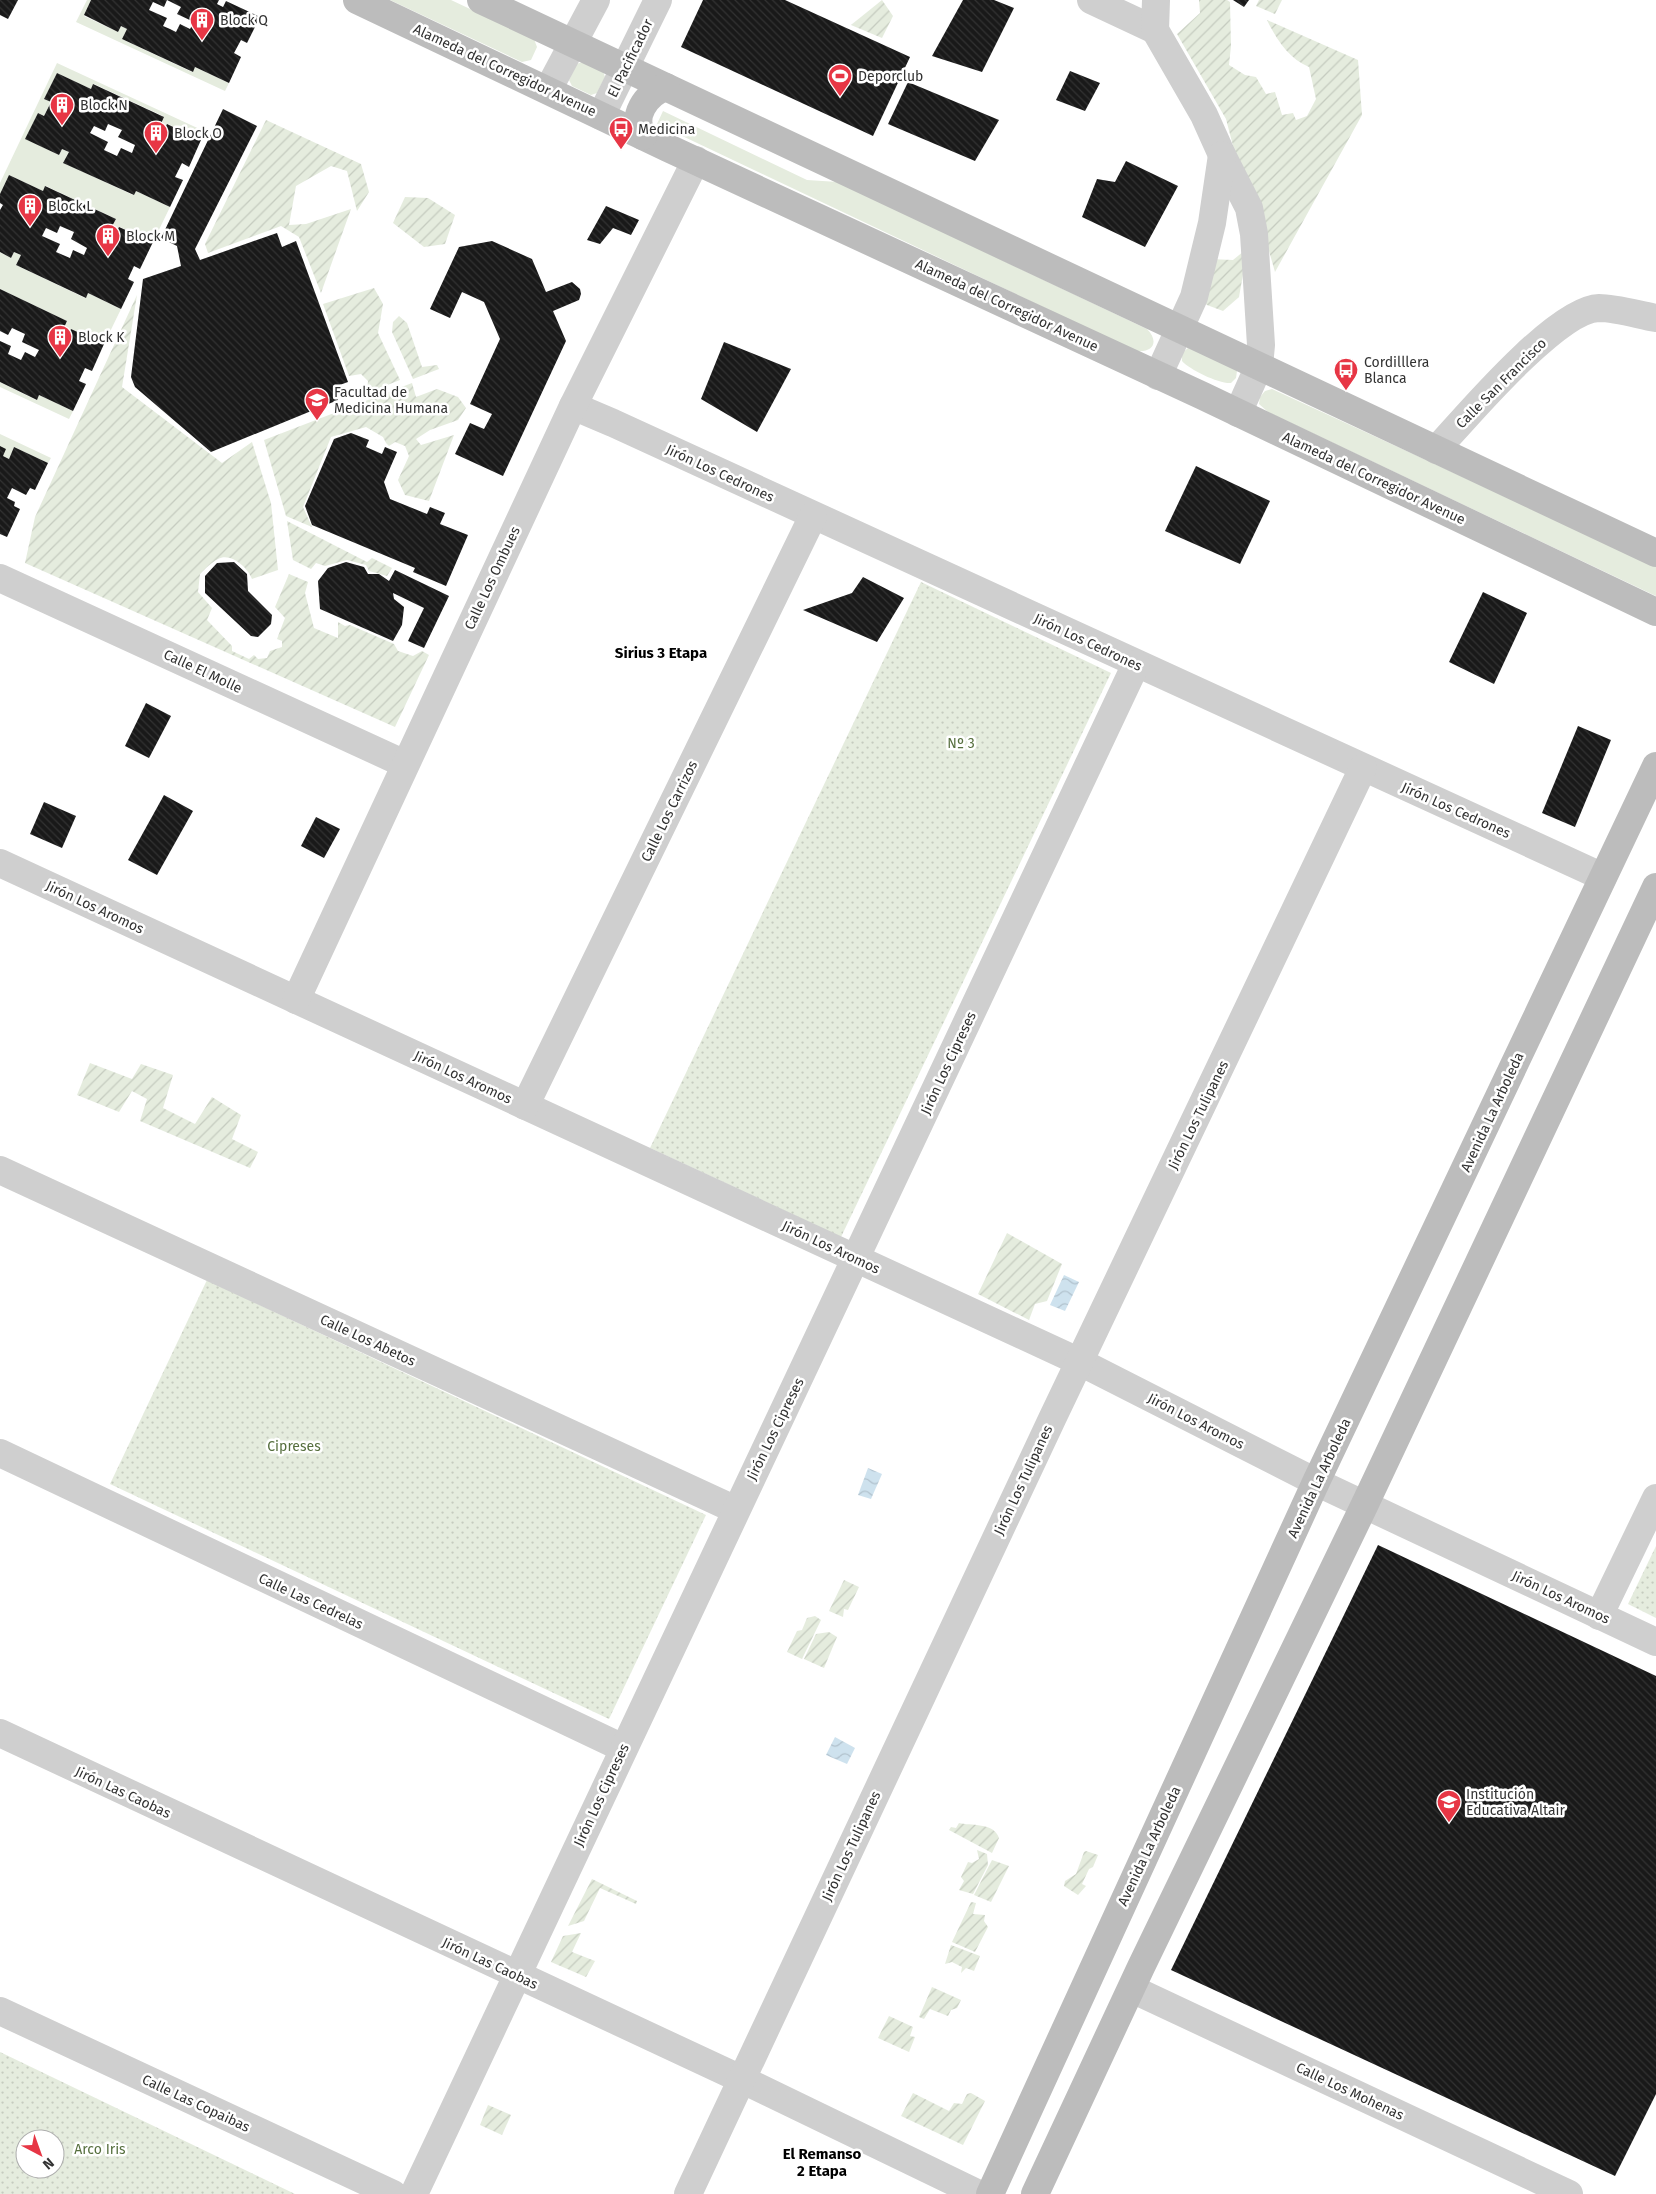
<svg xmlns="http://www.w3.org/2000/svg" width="1656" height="2194" viewBox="0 0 1656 2194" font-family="'Fira Sans',sans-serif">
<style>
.grass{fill:#e5ecde}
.park{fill:url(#park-dots);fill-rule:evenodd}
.garden{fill:url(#garden-furrows)}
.water{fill:url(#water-waves)}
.building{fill:url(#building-back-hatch);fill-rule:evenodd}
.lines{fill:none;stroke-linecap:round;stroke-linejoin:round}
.street{stroke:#cfcfcf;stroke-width:28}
.secondary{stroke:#bcbcbc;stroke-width:28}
.labels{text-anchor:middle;stroke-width:5;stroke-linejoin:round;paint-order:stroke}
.poi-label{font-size:14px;fill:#323232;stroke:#fff;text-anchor:start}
.street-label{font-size:14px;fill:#323232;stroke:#fff}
.park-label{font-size:14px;fill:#566f3e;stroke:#fff}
.neighbourhood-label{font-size:15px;font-weight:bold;fill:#000;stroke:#fff}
</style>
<defs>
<pattern id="park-dots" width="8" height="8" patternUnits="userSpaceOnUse" patternTransform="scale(1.25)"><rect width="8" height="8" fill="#e5ecde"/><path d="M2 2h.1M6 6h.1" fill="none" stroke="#c5cbbf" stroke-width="1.8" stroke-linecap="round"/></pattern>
<pattern id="garden-furrows" width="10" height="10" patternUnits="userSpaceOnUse" patternTransform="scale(1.25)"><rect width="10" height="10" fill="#e5ecde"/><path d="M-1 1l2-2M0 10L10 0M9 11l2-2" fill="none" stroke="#c5cbbf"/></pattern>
<pattern id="water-waves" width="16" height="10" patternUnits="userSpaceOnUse" patternTransform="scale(1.25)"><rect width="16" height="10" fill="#cee2ee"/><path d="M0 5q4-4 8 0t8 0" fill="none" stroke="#b1c2cd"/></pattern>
<pattern id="building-back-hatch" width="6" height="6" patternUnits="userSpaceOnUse" patternTransform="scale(1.25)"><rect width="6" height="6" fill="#191919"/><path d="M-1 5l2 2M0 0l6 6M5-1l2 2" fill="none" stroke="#323232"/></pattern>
</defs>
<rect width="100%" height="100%" fill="#fff"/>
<g class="grass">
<polygon points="87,0 91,0 84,16 118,32 121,26 127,29 122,39 192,72 195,67 229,83 225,91 76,22"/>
<polygon points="390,0 451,0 534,39 537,47 531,60 522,62"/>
<polygon points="583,62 603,71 605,77 597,93 591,95 572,86 569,80 576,64"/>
<polygon points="57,63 206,132 201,140 168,124 164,130 159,128 163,116 94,84 91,89 57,73 44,99 51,102 44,116 38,113 26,139 59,155 62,149 69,152 64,163 133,195 136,191 170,207 153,242 120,227 116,233 110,230 116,219 46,186 43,191 9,175 0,194 0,183"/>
<path d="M663 111 807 180 838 182 1147 329C1159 341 1154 353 1136 351L657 124Z"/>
<polygon points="0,252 11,258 14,252 21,255 16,265 85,298 88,293 121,309 104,344 71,329 68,335 62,332 67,321 0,289"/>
<path d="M1188 348 1195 349 1232 366 1237 371 1236 378 1231 383C1219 384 1190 370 1182 361V353Z"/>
<polygon points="0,382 36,400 39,395 73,411 69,419 0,387"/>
<polygon points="1272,389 1656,566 1656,596 1268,412 1259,404 1260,397 1265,391"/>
<polygon points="0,434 51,458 48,463 14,447 9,459 3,456 0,446"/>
</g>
<g class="park">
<polygon points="921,582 1111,673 841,1237 650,1148"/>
<polygon points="207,1280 706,1515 609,1719 110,1484"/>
<polygon points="1656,1546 1656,1618 1628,1604"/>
<path d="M0 2052 295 2194H0ZM25 2139H55V2169H25Z"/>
</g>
<g class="garden">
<polygon points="882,0 893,16 882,38 851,25"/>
<path d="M1199 0H1227L1230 2 1231 46 1229 65 1245 75 1256 77 1266 94 1275 92 1282 115 1293 113 1296 120 1307 116 1316 99 1309 67C1289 59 1276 39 1267 20L1358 60 1362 115 1275 272 1269 251 1256 250 1255 230 1226 119 1177 34 1200 13Z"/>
<polygon points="1259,0 1282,0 1275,14 1256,6"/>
<polygon points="266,120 361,164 369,192 357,211 347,171 331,166 296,186 289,225 306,224 351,209 321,293 299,237 281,226 208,253 205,244"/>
<polygon points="405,197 428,198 455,215 445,244 424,247 393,223"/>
<polygon points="1244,251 1245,263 1239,297 1223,311 1207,305 1199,297 1210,259 1233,260"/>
<polygon points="374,288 383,304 378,333 400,380 367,393 368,381 361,374 349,376 323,304"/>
<path d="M137 295 122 387 222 463 252 442 271 503 278 570 252 579C248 568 231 552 218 559 212 562 205 569 200 574L198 592 212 608 207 620 232 646V651L249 659 254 655 258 659 267 658 270 651 282 647V641L277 639 285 618 275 607 289 574 308 582 305 593 314 628 338 638V622L345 626 350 625 394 644 398 651 413 656 422 651 429 655 395 727 25 563 35 517Z"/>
<polygon points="399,316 407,323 422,367 437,365 439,369 413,379 392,332 393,322"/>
<polygon points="412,383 416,397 437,389 458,397 466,408 458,420 430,430 416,439 421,445 454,435 429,501 405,495 398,480 409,456 405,446 395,442 389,446 386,443 383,437 366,427 331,437 303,507 312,527 286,516 264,440"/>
<polygon points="287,521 367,562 372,558 392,568 387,576 369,571 366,565 347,560 325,566 316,563 311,569 293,560"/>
<polygon points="90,1063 132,1079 141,1064 173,1075 163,1108 195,1124 212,1097 241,1115 232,1139 258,1152 250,1168 140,1121 147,1099 132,1091 119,1112 77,1095"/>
<polygon points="1007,1233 1062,1264 1047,1301 1035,1304 1029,1320 978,1294"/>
<polygon points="844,1580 859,1587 848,1610 844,1609 843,1617 829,1611"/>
<polygon points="815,1616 821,1620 802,1659 787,1652 797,1631 802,1630 807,1618"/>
<polygon points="829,1632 837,1637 824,1668 804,1659 816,1634"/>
<path d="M959 1823C970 1826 994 1822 999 1838L992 1853 949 1830 951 1827 956 1828Z"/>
<polygon points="977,1850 987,1854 988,1865 973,1894 959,1890 964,1881 961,1877 968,1862 972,1863 979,1859"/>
<polygon points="1086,1851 1098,1855 1093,1867 1089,1869 1082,1884 1086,1886 1078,1895 1064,1886 1065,1881 1076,1874 1084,1852"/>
<polygon points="992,1860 1009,1866 991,1902 974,1895"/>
<polygon points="592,1879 637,1901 636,1904 600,1888 584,1921 568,1926"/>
<polygon points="971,1902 976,1903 973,1914 985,1915 984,1921 988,1927 975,1952 952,1942"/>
<polygon points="581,1933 572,1952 595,1961 586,1977 551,1962 563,1936"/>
<polygon points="951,1945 980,1956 974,1971 966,1968 961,1973 962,1967 952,1962 945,1964"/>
<polygon points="932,1987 961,2000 957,2008 951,2010 948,2016 930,2009 924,2019 919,2017"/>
<polygon points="889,2016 913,2027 910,2036 915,2037 909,2052 878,2038"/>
<polygon points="913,2093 949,2111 954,2103 962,2104 967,2094 971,2093 985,2101 963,2145 901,2116"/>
<polygon points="488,2105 511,2115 502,2135 480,2125"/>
</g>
<g class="water">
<polygon points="1064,1275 1079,1282 1065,1311 1050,1305"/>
<polygon points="868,1468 882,1474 871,1499 858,1495"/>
<polygon points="835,1737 855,1748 847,1764 826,1755"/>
</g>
<g class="building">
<polygon points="0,0 18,0 8,19 0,15"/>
<path d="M91 0H219L217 4 223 7 226 1 260 17 247 43 241 40 234 53 241 57 229 83 195 67 193 72 122 39 127 29 121 26 118 32 84 15ZM167 0 181 7 177 14 194 22 190 29 180 24 176 32 170 29 163 26 167 18 149 10 153 2 164 7Z"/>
<polygon points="703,0 785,0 910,57 873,136 681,47"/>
<polygon points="963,0 994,0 1014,8 982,72 932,56"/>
<polygon points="1233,0 1249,0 1244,7"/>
<polygon points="1070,71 1100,83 1085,111 1056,100"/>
<path d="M57 73 91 89 93 84 164 117 159 128 164 130 167 124 201 140 189 167 182 163 175 177 183 180 170 207 136 191 134 195 63 163 69 152 62 149 59 155 25 139 38 113 44 116 51 102 44 99ZM108 124 122 130 118 137 135 145 132 153 121 148 117 156 104 150 108 142 90 133 94 126 105 131Z"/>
<polygon points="908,82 999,120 975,161 888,124"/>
<polygon points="223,109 257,126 195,249 200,260 277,233 282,247 296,241 348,382 334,387 338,400 211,452 135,387 131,377 143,279 181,266 177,246 161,238"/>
<polygon points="1126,161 1178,186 1145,247 1082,217 1097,179 1115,182"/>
<path d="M9 175 43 191 45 186 116 219 110 230 116 233 119 227 153 242 140 269 134 266 128 279 134 282 121 309 88 293 86 298 16 265 21 255 14 252 11 258 0 252V210L3 205 0 203V194ZM60 226 74 232 71 239 87 248 84 255 73 250 70 258 56 252 60 244 42 236 46 228 57 233Z"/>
<polygon points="606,206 639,220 631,235 613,228 600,244 587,240"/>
<polygon points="492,241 532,259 546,292 572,282 580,289 581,294 579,300 553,311 566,341 503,476 455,454 470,423 484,429 492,414 470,404 500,339 484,302 462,292 450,318 430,309 459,247"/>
<polygon points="0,289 67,321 62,332 68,335 71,329 104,344 92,371 85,368 79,381 86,384 73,411 39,395 37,400 0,382 0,341 11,346 8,354 21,360 25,352 35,357 39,350 22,342 25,334 12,328 8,335 0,331"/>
<polygon points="724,342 791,369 757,432 701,399"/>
<polygon points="351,433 369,440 366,447 382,454 385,447 397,452 384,482 390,499 427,514 430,507 445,513 440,524 468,535 446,586 413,572 415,568 312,525 305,506 334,439"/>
<polygon points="0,446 6,449 3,456 9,459 14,447 48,463 35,490 30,488 26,495 12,488 7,498 15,502 14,506 20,509 7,537 0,534"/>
<polygon points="1196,466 1270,501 1240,564 1165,531"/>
<polygon points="234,562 247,574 248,591 272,615 271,624 258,637 251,636 205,593 205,576 217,563"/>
<polygon points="346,562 364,567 368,574 379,574 389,581 395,570 449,596 424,648 408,641 424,608 393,593 394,599 404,607 402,625 393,641 320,609 318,581 328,568"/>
<polygon points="863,577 904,598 877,642 803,610 852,593"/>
<polygon points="1483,592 1527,613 1494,684 1449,662"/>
<polygon points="146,703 171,716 149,758 125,746"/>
<polygon points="1578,726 1611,740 1575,827 1542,813"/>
<polygon points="164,795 193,811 157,875 128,860"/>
<polygon points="44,802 76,816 62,848 30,834"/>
<polygon points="316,817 340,829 324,858 301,846"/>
<polygon points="1378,1545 1656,1676 1656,2094 1615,2176 1171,1970"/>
</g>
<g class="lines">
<g class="street">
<polyline points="1091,0 1155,30"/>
<polyline points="1156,0 1155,30 1204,115 1222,155 1249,208 1254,234 1261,345 1259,366 1238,413"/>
<polyline points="548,90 596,0"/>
<polyline points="601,116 658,0"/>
<polyline points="1158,376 1194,297 1212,223 1222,155"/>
<polyline points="573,406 613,423 1603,877"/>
<path d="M1436 450C1466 417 1557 309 1599 308 1616 308 1639 315 1656 318"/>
<polyline points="0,578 405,764"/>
<polyline points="0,863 1080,1362 1316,1482 1656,1642"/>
<polyline points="296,1000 573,406 696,160"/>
<polyline points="525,1106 813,516"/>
<polyline points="0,1170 736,1510"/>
<polyline points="0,1453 623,1748"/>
<polyline points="1599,1616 1656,1498"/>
<polyline points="0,1733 741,2079 979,2194"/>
<polyline points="1132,1989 1569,2194"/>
<polyline points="0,2011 393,2194"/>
<polyline points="414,2194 1136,664"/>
<polyline points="688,2194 1052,1419 1363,768"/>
</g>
<g class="secondary">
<polyline points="357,0 668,148 1203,396 1656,612"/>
<polyline points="481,0 1656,553"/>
<path d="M643 136C630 118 646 93 666 87"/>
<polyline points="990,2194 1316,1482 1656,766"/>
<polyline points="1035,2194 1141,1967 1365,1504 1656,887"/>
</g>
</g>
<defs>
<symbol id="building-pin" viewBox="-11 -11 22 30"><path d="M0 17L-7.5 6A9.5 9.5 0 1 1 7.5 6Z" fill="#e73645" stroke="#fff"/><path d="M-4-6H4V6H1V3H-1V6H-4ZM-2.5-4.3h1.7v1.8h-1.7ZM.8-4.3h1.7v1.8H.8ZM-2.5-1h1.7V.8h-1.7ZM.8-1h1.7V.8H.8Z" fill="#fff"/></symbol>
<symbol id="stadium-pin" viewBox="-11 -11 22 30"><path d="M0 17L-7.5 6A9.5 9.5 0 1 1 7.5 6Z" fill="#e73645" stroke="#fff"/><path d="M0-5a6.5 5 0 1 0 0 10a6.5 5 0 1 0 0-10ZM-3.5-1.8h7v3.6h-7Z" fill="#fff"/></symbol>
<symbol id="bus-pin" viewBox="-11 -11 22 30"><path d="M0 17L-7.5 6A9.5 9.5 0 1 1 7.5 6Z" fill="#e73645" stroke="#fff"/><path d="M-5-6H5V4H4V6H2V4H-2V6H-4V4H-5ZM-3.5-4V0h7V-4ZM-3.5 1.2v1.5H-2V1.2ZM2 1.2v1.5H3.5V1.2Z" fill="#fff"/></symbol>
<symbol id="university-pin" viewBox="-11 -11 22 30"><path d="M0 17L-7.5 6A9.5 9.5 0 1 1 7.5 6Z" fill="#e73645" stroke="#fff"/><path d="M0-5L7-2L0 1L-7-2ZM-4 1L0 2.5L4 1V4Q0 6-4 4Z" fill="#fff"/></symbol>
<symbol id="school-pin" viewBox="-11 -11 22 30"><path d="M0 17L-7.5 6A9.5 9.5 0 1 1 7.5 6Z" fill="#e73645" stroke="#fff"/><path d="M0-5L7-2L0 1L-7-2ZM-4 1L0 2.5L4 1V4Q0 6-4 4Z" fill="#fff"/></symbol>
</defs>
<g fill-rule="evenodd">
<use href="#building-pin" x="188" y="6" width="28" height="38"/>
<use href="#stadium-pin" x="826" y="62" width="28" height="38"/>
<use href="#building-pin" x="48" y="91" width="28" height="38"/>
<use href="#bus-pin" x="607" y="115" width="28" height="38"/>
<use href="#building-pin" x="142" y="119" width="28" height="38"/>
<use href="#building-pin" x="16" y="192" width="28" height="38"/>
<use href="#building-pin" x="94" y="222" width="28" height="38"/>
<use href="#building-pin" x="46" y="323" width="28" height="38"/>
<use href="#bus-pin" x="1332" y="356" width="28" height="38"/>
<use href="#university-pin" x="303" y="386" width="28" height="38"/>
<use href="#school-pin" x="1435" y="1788" width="28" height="38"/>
</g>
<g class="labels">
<g class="poi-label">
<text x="220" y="25">Block Q</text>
<text x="858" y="81">Deporclub</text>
<text x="80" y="110">Block N</text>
<text x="638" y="134">Medicina</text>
<text x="174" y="138">Block O</text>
<text x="48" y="211">Block L</text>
<text x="126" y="241">Block M</text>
<text x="78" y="342">Block K</text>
<text x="1364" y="367">Cordilllera<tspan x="1364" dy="16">Blanca</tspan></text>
<text x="334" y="397">Facultad de<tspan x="334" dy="16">Medicina Humana</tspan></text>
<text x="1466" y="1799">Institución<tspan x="1466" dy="16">Educativa Altair</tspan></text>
</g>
<g class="street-label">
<text transform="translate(630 58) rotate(-64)" y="5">El Pacificador</text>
<text transform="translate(505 70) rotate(25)" y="5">Alameda del Corregidor Avenue</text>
<text transform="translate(1007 305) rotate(25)" y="5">Alameda del Corregidor Avenue</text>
<text transform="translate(1501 383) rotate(-45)" y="5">Calle San Francisco</text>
<text transform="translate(720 473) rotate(25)" y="5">Jirón Los Cedrones</text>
<text transform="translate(1374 478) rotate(25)" y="5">Alameda del Corregidor Avenue</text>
<text transform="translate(492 578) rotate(-65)" y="5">Calle Los Ombues</text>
<text transform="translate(1088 642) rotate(25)" y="5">Jirón Los Cedrones</text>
<text transform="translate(203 671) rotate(25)" y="5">Calle El Molle</text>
<text transform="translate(1456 810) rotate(24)" y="5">Jirón Los Cedrones</text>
<text transform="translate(669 811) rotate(-64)" y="5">Calle Los Carrizos</text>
<text transform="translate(95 907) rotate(25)" y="5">Jirón Los Aromos</text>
<text transform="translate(948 1063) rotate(-65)" y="5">Jirón Los Cipreses</text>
<text transform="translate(463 1077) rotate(25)" y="5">Jirón Los Aromos</text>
<text transform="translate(1492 1112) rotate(-65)" y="5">Avenida La Arboleda</text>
<text transform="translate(1198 1115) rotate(-64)" y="5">Jirón Los Tulipanes</text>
<text transform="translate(831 1247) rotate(25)" y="5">Jirón Los Aromos</text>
<text transform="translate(368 1340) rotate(25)" y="5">Calle Los Abetos</text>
<text transform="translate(1196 1421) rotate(27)" y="5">Jirón Los Aromos</text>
<text transform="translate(775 1429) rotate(-64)" y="5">Jirón Los Cipreses</text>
<text transform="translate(1319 1478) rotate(-65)" y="5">Avenida La Arboleda</text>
<text transform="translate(1023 1480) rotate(-65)" y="5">Jirón Los Tulipanes</text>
<text transform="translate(1561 1597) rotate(25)" y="5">Jirón Los Aromos</text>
<text transform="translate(311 1601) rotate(25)" y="5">Calle Las Cedrelas</text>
<text transform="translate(123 1792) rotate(25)" y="5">Jirón Las Caobas</text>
<text transform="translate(601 1795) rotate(-65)" y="5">Jirón Los Cipreses</text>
<text transform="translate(851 1846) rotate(-65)" y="5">Jirón Los Tulipanes</text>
<text transform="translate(1149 1846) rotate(-65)" y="5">Avenida La Arboleda</text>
<text transform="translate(490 1963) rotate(25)" y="5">Jirón Las Caobas</text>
<text transform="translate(1350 2091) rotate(25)" y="5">Calle Los Mohenas</text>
<text transform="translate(196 2103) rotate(25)" y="5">Calle Las Copaibas</text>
</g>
<g class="park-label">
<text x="961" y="748">Nº 3</text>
<text x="294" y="1451">Cipreses</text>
<text x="100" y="2154">Arco Iris</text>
</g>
<g class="neighbourhood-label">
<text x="661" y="658">Sirius 3 Etapa</text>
<text x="822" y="2159">El Remanso<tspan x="822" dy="17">2 Etapa</tspan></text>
</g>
</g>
<g transform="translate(40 2154) rotate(139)"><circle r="24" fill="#ffffff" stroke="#adadad"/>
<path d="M0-4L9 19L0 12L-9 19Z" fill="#e73645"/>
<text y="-8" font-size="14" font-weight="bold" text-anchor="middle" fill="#323232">N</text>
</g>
</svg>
